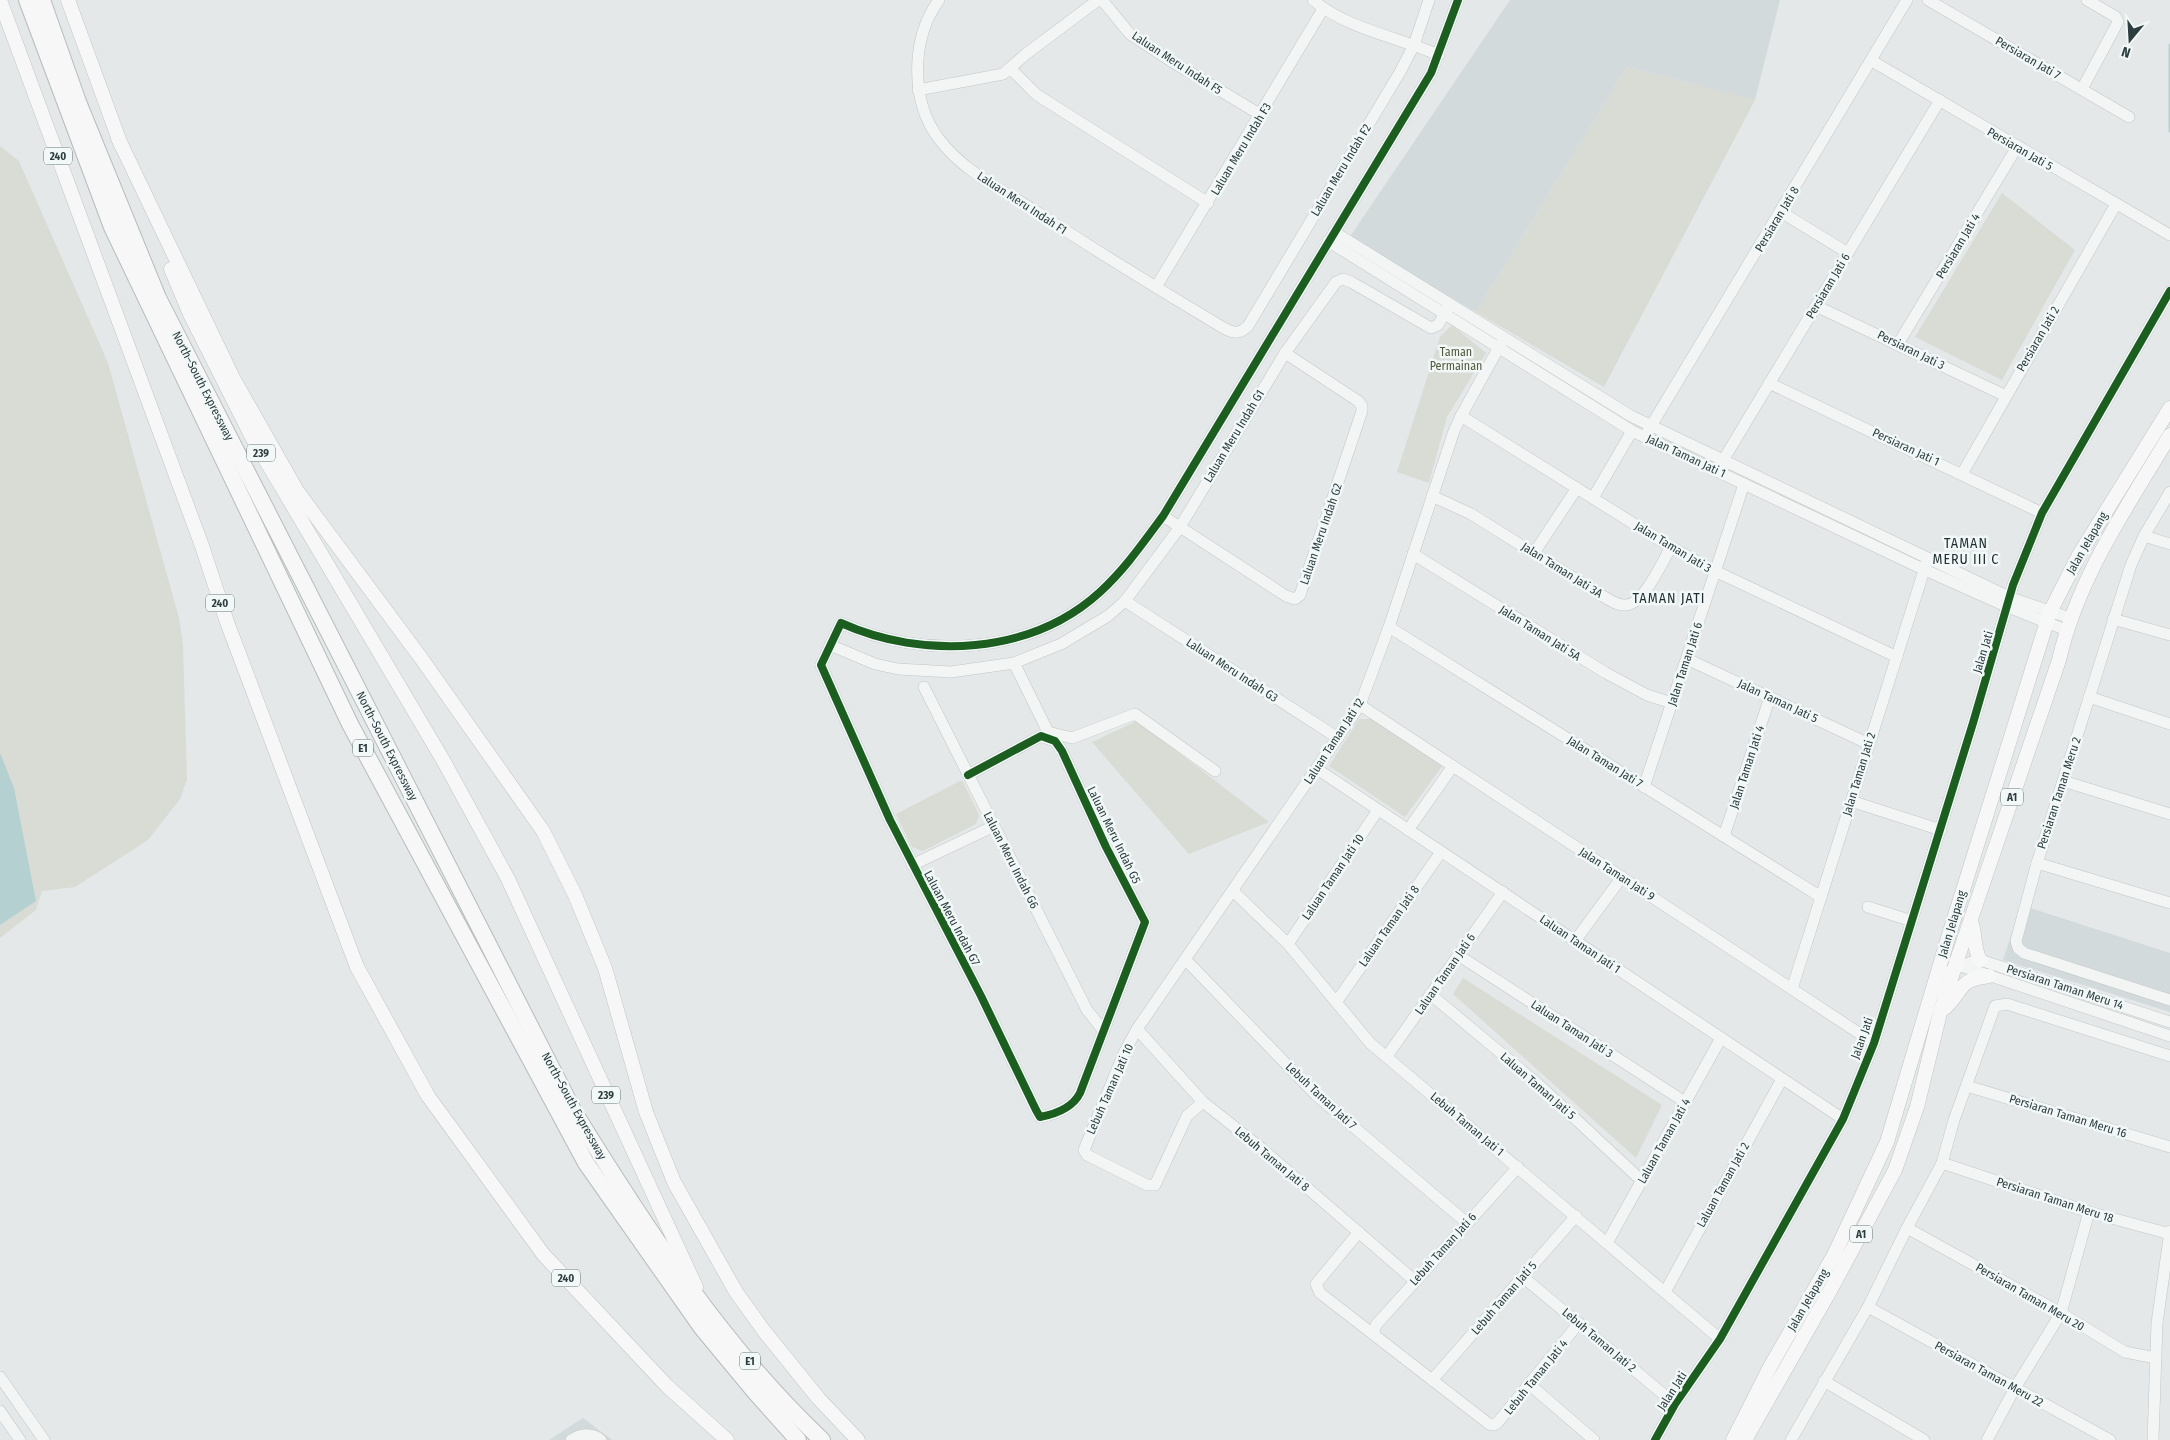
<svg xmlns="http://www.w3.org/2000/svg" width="2170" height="1440" viewBox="0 0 2170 1440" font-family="'Fira Sans Condensed',sans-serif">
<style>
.built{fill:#d3dadb}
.green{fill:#d8dcd5}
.water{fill:#b5d0d0}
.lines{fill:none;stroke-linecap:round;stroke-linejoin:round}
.stream{stroke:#b5d0d0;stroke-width:3}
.minor-casing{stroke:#c2c6c6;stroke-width:12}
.major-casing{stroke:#c1c5c5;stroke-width:15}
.highway-casing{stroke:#b6bcbc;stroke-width:18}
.minor{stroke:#f3f5f5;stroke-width:11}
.major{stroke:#f7f7f7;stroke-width:14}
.highway{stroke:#f7f7f7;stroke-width:16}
.cycleway-casing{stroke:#f2f7f7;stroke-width:11}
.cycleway{stroke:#1b5e20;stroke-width:8}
.labels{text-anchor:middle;stroke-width:5;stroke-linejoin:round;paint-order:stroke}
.shield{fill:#f2f7f7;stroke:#677677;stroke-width:1}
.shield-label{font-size:11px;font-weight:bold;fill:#2c3e40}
.street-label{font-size:12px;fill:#2c3e40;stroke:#f2f7f7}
.park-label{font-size:12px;fill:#515a3b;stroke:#f2f7f7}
.neighbourhood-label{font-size:14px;letter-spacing:1px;fill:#1e2e31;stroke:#f2f7f7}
</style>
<rect width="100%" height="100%" fill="#e4e8e8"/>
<g class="built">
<polygon points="1510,0 1780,0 1755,100 1627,67 1476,312 1349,238"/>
<polygon points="2021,905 2170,953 2170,1012 2003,960"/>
<polygon points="583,1418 612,1440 549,1440"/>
</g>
<g class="green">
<polygon points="1627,67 1755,100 1604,387 1476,312"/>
<polygon points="0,146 19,161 108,363 179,618 183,645 187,779 180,799 148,840 75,887 42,891 36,910 0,938"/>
<polygon points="2002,193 2075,250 2002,380 1915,337"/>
<polygon points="1452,325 1486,353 1447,417 1429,483 1397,472 1440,337"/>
<polygon points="1359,719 1376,719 1443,765 1405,817 1329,766"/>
<polygon points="1137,721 1269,822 1189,854 1092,742"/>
<polygon points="962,780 979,815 976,824 923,851 912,847 896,814"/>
<polygon points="1463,978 1662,1105 1636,1158 1453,994"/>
</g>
<polygon class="water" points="0,753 14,788 36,901 0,925"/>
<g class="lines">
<polyline class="stream" points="2170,45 2170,131"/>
<defs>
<g id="minor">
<path d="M939 0C911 38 910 101 939 139 962 170 1000 189 1032 209 1095 250 1158 289 1222 327 1232 333 1239 335 1248 326L1400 72 1414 45 1429 0"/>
<polyline points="1102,0 1130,34 1171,61 1261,115"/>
<path d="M1313 0C1347 29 1398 37 1439 55"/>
<polyline points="1928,0 2129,117"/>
<polyline points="1872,61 2170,235"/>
<polyline points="1011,69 1037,95 1208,203"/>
<polyline points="2082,89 2118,22 2116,17 2087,0"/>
<polyline points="918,90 1003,74 1026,54 1098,0"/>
<polyline points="1781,212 1848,253"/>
<polyline points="1334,232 1631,416 2011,598 2070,618"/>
<polyline points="1328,241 1632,431 1923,569 2008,607 2066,630"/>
<polyline points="1156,287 1323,9"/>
<polyline points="1816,306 2006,396"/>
<polyline points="1898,344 2017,147"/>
<polyline points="1769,383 2042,513"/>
<polyline points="1461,416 1671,547 1715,571 1897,657"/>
<polyline points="1648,431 1907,0"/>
<polyline points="1719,467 1940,100"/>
<polyline points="1962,474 2116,204"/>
<polyline points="2170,492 2144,536 2131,565 2037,863 2016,941 2018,948 2024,953 2170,1000"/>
<path d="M1432 496 1471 514 1601 595C1608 599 1617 606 1626 605 1644 604 1662 562 1671 547"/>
<polyline points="1593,498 1632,431"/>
<polyline points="1163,516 1286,596 1295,599 1300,595 1362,411 1362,406 1358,401 1285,353"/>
<polyline points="2144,536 2170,544"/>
<polyline points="1534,553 1577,488"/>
<polyline points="1413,554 1606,673 1647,695 1672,703"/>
<polyline points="1125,601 1338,738"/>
<polyline points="2113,619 2170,635"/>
<polyline points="1389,627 1821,897"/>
<polyline points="830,645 875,664 898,669 951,672 1014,663 1061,644 1108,616 1125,601 1180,527 1285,353 1336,282 1343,279 1351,282 1431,328 1438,325 1450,305"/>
<polyline points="1687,659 1869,744"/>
<polyline points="1014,663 1048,732 1072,738 1135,714 1215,771"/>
<polyline points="924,687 1087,1010 1103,1030"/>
<polyline points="2089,697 2170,724"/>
<polyline points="1360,705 1874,1043"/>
<polyline points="1317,769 1843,1119"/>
<path d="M968 775 1041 736 1055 741 1062 751 1106 847 1145 922 1080 1093C1073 1107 1056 1114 1040 1117L1036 1110 981 996 890 820 821 665 841 623C923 660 1031 655 1100 592 1125 569 1143 543 1163 516L1431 73 1458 0"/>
<polyline points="2063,781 2170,814"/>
<polyline points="1644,787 1744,484"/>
<polyline points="1851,801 1941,830"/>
<polyline points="1408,830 1453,766"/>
<polyline points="1724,836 1770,697"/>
<polyline points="2037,863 2170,903"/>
<polyline points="912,865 994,826"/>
<polyline points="1233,891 1288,944 1370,1043 1720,1339"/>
<polyline points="1868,907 1912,921"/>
<polyline points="1575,941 1622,877"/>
<polyline points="1288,944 1378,810"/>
<polyline points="1458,955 1685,1102"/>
<polyline points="1185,959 1316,1095 1467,1223"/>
<polyline points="1958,965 2170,1036"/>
<polyline points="1792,989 1926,564"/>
<polyline points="1938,992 1945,975 1948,972 1971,962 1980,960 2170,1022"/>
<polyline points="1430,994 1538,1084 1642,1181"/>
<polyline points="1337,1001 1441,852"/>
<polyline points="1137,1029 1203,1102 1261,1148 1415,1281"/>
<polyline points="1387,1056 1503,892"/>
<polyline points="1967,1086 2170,1147"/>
<polyline points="1203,1102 1187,1116 1155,1185 1147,1185 1087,1155 1084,1150 1124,1053 1137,1029 1360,705 1389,627 1454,431 1461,416 1504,338"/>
<polyline points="1942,1163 2089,1212 2170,1234"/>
<polyline points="1907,1228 2061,1313 2125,1352 2156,1358"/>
<polyline points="1359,1232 1316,1284 1320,1293 1489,1424 1494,1425 1498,1422 1579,1323"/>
<polyline points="1607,1243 1721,1038"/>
<polyline points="1523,1277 1675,1404"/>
<polyline points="1665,1292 1782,1079"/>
<polyline points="1868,1307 2110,1440"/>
<polyline points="1373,1334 1376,1325 1518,1167"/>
<polyline points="0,1377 44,1440"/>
<polyline points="1432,1380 1576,1216"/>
<polyline points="1824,1381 1924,1440"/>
<polyline points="1529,1384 1594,1440"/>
<polyline points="0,1411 20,1440"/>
<path d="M571 1440C580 1434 592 1432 601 1440"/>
<polyline points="1655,1440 1675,1404 1720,1339 1843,1119 1874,1043 1973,723 2013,585 2042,513 2170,291"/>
<polyline points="1791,1440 1868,1307 1907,1228 1942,1163 1954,1120 1995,1006 2007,1004 2170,1056"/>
<polyline points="1987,1440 2015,1388 2061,1313 2089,1212"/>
<polyline points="2153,1440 2157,1323 2170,1231"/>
</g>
<g id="major">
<polyline points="0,0 202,546 227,622 357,967 428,1096 543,1254 667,1386 727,1440"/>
<polyline points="68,0 121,145"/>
<polyline points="118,138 233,378 297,491 421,658 543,831 575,895 605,968 646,1112 674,1182 736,1292 764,1331 819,1399 858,1440"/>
<polyline points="171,269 190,314 252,437 443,760 508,879 696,1287"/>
<path d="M1971 921C1976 934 1973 948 1980 960"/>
<path d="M1945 1008C1964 990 1957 980 1989 976"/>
<polyline points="1733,1440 1770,1367 1834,1255 1887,1142 1948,938 2050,612 2079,555 2170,408"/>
<path d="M1745 1440 1831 1289 1895 1170 1917 1107 1940 1013 1956 963 2059 660C2078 577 2127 507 2170 435"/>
</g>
<g id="highway">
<polyline points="27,0 112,227 350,724 586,1163 702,1328 755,1392 798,1440"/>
<path d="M42 0 78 102 158 298 574 1112C645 1227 723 1347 822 1440"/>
</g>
</defs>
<use href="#minor" class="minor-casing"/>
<use href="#major" class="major-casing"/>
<use href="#highway" class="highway-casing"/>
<use href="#minor" class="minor"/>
<use href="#major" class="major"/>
<use href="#highway" class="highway"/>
<defs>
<g id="cycleway">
<path d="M968 775 1041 736 1055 741 1062 751 1106 847 1145 922 1080 1093C1073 1107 1056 1114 1040 1117L1036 1110 981 996 890 820 821 665 841 623C923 660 1031 655 1100 592 1125 569 1143 543 1163 516L1431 73 1458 0"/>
<polyline points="1655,1440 1675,1404 1720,1339 1843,1119 1874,1043 1973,723 2013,585 2042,513 2170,291"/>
</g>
</defs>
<use href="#cycleway" class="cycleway-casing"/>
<use href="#cycleway" class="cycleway"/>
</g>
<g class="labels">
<g class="shield">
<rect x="44" y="147.5" width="28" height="17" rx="4"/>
<rect x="247" y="444.5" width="28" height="17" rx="4"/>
<rect x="206" y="594.5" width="28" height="17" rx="4"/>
<rect x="353" y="739.5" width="20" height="17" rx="4"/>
<rect x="2001" y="788.5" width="22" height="17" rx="4"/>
<rect x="592" y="1086.5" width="28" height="17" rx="4"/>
<rect x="1850" y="1225.5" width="22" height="17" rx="4"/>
<rect x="552" y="1269.5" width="28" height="17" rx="4"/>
<rect x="740" y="1352.5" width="20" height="17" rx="4"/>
</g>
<g class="shield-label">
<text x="58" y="160">240</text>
<text x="261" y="457">239</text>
<text x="220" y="607">240</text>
<text x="363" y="752">E1</text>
<text x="2012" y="801">A1</text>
<text x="606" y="1099">239</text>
<text x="1861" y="1238">A1</text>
<text x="566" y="1282">240</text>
<text x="750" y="1365">E1</text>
</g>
<g class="street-label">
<text transform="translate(2028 58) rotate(30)" y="4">Persiaran Jati 7</text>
<text transform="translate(1177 63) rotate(33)" y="4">Laluan Meru Indah F5</text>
<text transform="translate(1241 149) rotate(-59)" y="4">Laluan Meru Indah F3</text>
<text transform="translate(2020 149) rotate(30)" y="4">Persiaran Jati 5</text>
<text transform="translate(1341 170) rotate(-59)" y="4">Laluan Meru Indah F2</text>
<text transform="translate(1022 203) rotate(33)" y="4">Laluan Meru Indah F1</text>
<text transform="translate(1777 219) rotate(-59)" y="4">Persiaran Jati 8</text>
<text transform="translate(1958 246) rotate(-59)" y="4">Persiaran Jati 4</text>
<text transform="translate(1828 286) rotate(-59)" y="4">Persiaran Jati 6</text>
<text transform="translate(2038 339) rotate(-60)" y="4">Persiaran Jati 2</text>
<text transform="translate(1911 350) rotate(26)" y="4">Persiaran Jati 3</text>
<text transform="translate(203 386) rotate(63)" y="4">North–South Expressway</text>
<text transform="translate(1234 436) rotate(-59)" y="4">Laluan Meru Indah G1</text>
<text transform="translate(1906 447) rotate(25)" y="4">Persiaran Jati 1</text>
<text transform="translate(1686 456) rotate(25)" y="4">Jalan Taman Jati 1</text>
<text transform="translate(1321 534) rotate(-71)" y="4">Laluan Meru Indah G2</text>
<text transform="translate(2087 543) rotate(-60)" y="4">Jalan Jelapang</text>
<text transform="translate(1673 547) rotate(31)" y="4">Jalan Taman Jati 3</text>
<text transform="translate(1562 570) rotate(32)" y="4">Jalan Taman Jati 3A</text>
<text transform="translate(1540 633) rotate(32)" y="4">Jalan Taman Jati 5A</text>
<text transform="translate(1983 652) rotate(-73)" y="4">Jalan Jati</text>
<text transform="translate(1685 664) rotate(-72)" y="4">Jalan Taman Jati 6</text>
<text transform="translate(1232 670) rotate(33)" y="4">Laluan Meru Indah G3</text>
<text transform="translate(1778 701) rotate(25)" y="4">Jalan Taman Jati 5</text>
<text transform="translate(1334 741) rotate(-57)" y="4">Laluan Taman Jati 12</text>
<text transform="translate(387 746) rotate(63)" y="4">North–South Expressway</text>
<text transform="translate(1605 762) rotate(32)" y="4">Jalan Taman Jati 7</text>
<text transform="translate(1747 767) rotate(-72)" y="4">Jalan Taman Jati 4</text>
<text transform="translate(1859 774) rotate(-73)" y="4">Jalan Taman Jati 2</text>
<text transform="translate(2059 793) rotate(-72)" y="4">Persiaran Taman Meru 2</text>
<text transform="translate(1114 835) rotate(64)" y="4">Laluan Meru Indah G5</text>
<text transform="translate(1011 860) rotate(63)" y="4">Laluan Meru Indah G6</text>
<text transform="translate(1617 874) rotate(33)" y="4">Jalan Taman Jati 9</text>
<text transform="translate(1333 877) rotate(-56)" y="4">Laluan Taman Jati 10</text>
<text transform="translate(952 918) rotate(62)" y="4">Laluan Meru Indah G7</text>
<text transform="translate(1952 924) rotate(-73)" y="4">Jalan Jelapang</text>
<text transform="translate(1389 926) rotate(-55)" y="4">Laluan Taman Jati 8</text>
<text transform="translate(1580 944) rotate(34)" y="4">Laluan Taman Jati 1</text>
<text transform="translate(1445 974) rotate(-55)" y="4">Laluan Taman Jati 6</text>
<text transform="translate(2065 987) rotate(18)" y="4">Persiaran Taman Meru 14</text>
<text transform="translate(1572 1029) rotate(33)" y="4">Laluan Taman Jati 3</text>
<text transform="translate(1862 1038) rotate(-70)" y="4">Jalan Jati</text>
<text transform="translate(1538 1086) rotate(41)" y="4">Laluan Taman Jati 5</text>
<text transform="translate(1110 1089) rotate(-66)" y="4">Lebuh Taman Jati 10</text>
<text transform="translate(1321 1096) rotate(43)" y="4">Lebuh Taman Jati 7</text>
<text transform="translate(574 1106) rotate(61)" y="4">North–South Expressway</text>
<text transform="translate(2068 1116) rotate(17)" y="4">Persiaran Taman Meru 16</text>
<text transform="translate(1467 1124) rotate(40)" y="4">Lebuh Taman Jati 1</text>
<text transform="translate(1664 1141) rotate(-61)" y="4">Laluan Taman Jati 4</text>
<text transform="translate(1272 1159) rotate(40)" y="4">Lebuh Taman Jati 8</text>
<text transform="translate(1723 1185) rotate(-61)" y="4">Laluan Taman Jati 2</text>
<text transform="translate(2055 1200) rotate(18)" y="4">Persiaran Taman Meru 18</text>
<text transform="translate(1443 1249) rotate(-48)" y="4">Lebuh Taman Jati 6</text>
<text transform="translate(2030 1297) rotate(30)" y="4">Persiaran Taman Meru 20</text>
<text transform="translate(1504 1298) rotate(-49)" y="4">Lebuh Taman Jati 5</text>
<text transform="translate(1808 1300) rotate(-60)" y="4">Jalan Jelapang</text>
<text transform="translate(1599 1340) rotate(40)" y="4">Lebuh Taman Jati 2</text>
<text transform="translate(1989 1374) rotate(29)" y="4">Persiaran Taman Meru 22</text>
<text transform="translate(1536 1377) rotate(-51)" y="4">Lebuh Taman Jati 4</text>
<text transform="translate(1672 1391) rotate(-57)" y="4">Jalan Jati</text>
</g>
<g class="park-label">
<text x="1456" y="356">Taman<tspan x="1456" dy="14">Permainan</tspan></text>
</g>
<g class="neighbourhood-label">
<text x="1966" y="548">TAMAN<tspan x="1966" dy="16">MERU III C</tspan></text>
<text x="1669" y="603">TAMAN JATI</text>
</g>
</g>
<g transform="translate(2130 40) rotate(198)" stroke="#f2f7f7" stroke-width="4" paint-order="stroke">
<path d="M0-4L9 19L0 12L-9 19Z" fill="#2c3e40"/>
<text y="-8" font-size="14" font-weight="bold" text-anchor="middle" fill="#2c3e40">N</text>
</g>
</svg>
